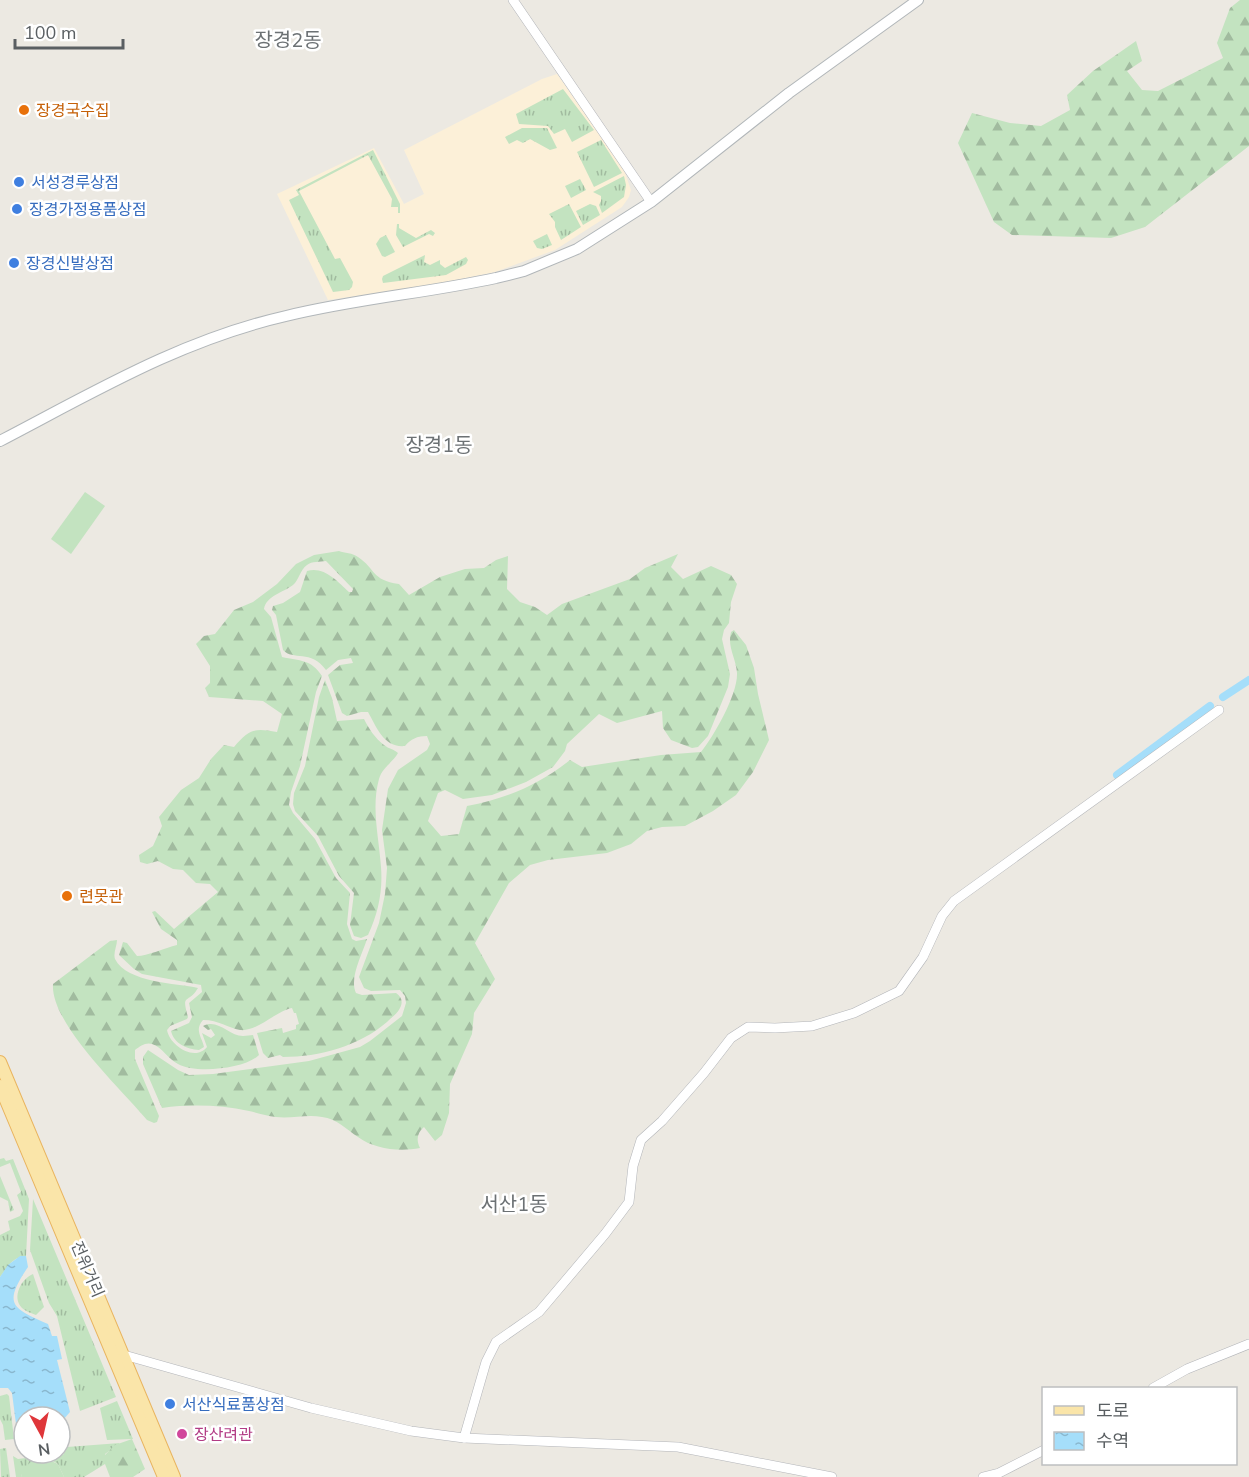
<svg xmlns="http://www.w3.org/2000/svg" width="1249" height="1477" viewBox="0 0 1249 1477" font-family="'Nunito Sans','Noto Sans KR',sans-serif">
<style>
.commercial{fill:#fcf0d8}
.grass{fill:url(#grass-tufts)}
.forest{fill:url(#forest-firs)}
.green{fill:#c3e3c0}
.water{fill:url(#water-ripples)}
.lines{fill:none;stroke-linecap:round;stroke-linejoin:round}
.canal{stroke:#a5defa;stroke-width:8}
.tertiary-casing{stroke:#b3b5b9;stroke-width:10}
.secondary-casing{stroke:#b1b6b9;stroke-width:12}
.primary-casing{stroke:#e9b45f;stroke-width:14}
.tertiary{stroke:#fff;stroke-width:9}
.secondary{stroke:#fff;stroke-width:10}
.primary{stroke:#fae5a9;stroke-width:12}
.food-dot{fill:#e8710a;stroke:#fff;stroke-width:2}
.shop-dot{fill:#3f7fe0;stroke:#fff;stroke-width:2}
.hotel-dot{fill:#d1479c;stroke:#fff;stroke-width:2}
.labels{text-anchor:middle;stroke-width:5;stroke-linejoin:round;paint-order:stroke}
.food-label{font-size:16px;fill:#c56008;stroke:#fff;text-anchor:start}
.shop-label{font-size:16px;fill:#366cbe;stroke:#fff;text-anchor:start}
.street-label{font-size:16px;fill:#5a5f62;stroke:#fff}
.hotel-label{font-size:16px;fill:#b23c85;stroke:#fff;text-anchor:start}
.quarter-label{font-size:20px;fill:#6c7174;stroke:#fff}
</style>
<defs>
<pattern id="grass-tufts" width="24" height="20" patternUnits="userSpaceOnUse" patternTransform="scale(1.5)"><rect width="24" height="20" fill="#c3e3c0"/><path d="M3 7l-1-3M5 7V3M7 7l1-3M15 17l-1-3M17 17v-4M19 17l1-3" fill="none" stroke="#a1bb9f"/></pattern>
<pattern id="forest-firs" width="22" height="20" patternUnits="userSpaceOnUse" patternTransform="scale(1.5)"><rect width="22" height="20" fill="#c3e3c0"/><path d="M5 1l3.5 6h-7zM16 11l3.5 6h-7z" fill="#a1bb9f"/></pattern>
<pattern id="water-ripples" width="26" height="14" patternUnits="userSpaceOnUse" patternTransform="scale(1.5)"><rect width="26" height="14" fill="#a5defa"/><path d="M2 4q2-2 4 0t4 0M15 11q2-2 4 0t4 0" fill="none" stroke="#89b7ce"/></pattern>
</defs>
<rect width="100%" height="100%" fill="#ece9e2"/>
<polygon class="commercial" points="557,74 623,167 631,190 629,197 622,207 555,250 495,272 431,285 328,300 277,194 374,148 404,204 424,194 404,150 542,79"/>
<g class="grass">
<polygon points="563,89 594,130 572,142 565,129 554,134 548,126 519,124 516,114"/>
<polygon points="522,128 547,128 557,148 550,150 530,139 523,143 517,140 509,144 505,137"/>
<polygon points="601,140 622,173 594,187 577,152"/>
<polygon points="373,150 400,204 400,213 398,213 398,207 391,207 392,199 368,155 299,191 335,259 340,258 353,282 352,287 349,290 333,292 289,200 299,195 296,190"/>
<polygon points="624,176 626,185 624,197 602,213 599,205 601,201 601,196 593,192"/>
<polygon points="580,179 586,190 571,198 565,186"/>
<polygon points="569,204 581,227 561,240 555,227 555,222 549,214"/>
<polygon points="590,204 596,206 600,215 583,225 576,211"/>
<polygon points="397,224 399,224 399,228 416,238 431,230 435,233 433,236 429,234 403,247 396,235"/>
<polygon points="547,234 552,245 542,249 537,248 533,241"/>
<polygon points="386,235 395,252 385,257 382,256 376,244 380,238"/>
<polygon points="425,255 424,262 430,265 440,260 440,264 445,268 466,257 468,260 466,264 446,275 383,283 382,279 383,276"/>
<path d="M4 1158 6 1161 13 1159 29 1199 26 1256C12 1257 8 1267 0 1277V1235L10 1230 8 1221 20 1216 23 1211 17 1195 21 1192 10 1163 0 1167V1159Z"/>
<polygon points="0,1176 14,1210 10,1212 8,1201 0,1197"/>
<polygon points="33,1199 116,1397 80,1411 57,1316 49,1303 30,1250"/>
<path d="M33 1274 44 1307 36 1315C31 1313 25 1311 22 1308 11 1297 22 1278 33 1274Z"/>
<polygon points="7,1394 9,1396 14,1439 5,1440 3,1425 0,1419 0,1396"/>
<polygon points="117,1401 133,1439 132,1439 107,1440 100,1408"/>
<polygon points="120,1443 105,1454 105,1464 84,1477 64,1477 58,1464 49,1459 22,1474 21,1477 16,1477 13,1456 18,1459 48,1455 48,1453 60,1453 60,1449 63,1449 60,1454 63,1455 67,1447"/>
<polygon points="6,1448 10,1477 1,1477 0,1449"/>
</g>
<g class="forest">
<polygon points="1240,0 1249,0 1249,146 1145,227 1111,238 1012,235 994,222 958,143 972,113 1010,123 1041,126 1070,110 1067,95 1093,71 1136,41 1142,61 1127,71 1142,90 1158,91 1223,58 1217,43 1230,8"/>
<path d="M339 551C344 553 353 553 358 557 376 569 371 580 399 584L409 595 440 577 465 569 484 568 496 560 508 556 507 589 520 602 535 607 547 615 562 604 630 579 645 568 678 554 671 567 683 579 711 566 731 575 737 584 731 602 729 623 724 630 722 639 730 674 728 687 708 736 698 747 692 748 671 740 663 728 662 711 617 723 599 714 567 744 565 751 553 767 526 782 492 795 463 799 445 790 438 793 428 821 441 836 459 834 467 806C505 799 539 785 570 760L582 767 661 755 701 752C714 736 738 694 737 673 736 658 727 647 731 632L734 630 746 645 754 668 758 694 769 740 753 772 736 795 713 811 685 826 662 827 647 831 631 844 607 853 548 860 530 865 509 883 475 943 495 979 474 1013 472 1034 450 1084 449 1113 442 1135 435 1141 424 1127C417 1133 416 1140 420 1148 399 1152 374 1149 358 1137 346 1129 337 1119 322 1117 307 1114 291 1119 276 1117 267 1116 258 1113 249 1111 220 1105 191 1104 162 1108L143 1064V1057L148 1050 178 1070 189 1075 213 1074 309 1061 360 1047 370 1041 402 1016 406 1003 405 996 400 990 371 991 364 988 359 977 379 923 385 894 387 868 382 830 388 789 398 770 427 750 430 744 427 736C417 736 411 739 405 746 384 748 377 728 368 712H361L347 716 342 713 328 675 340 665 353 663 351 658 338 660 326 670C311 649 293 661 283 650L276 615 272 610 273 606 283 603 300 592 307 571C324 566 337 581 349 592H352L353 589 326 561C320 562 312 561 307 565 300 570 299 580 293 585 284 592 266 596 264 609L271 617 282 657C300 661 311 659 322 676L316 692 300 766 291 792 289 805 293 813 315 839 336 878 350 893 347 924 352 939 356 941 367 939C362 955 349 978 356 993L362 995 396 993C402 997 403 1002 400 1008 397 1014 392 1017 387 1022 359 1046 320 1057 283 1057L280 1055 268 1058 263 1053 257 1033 282 1028 283 1033 296 1029V1025L299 1024 296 1013H294L292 1008C276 1011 257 1032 240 1030 228 1028 219 1020 203 1020 194 1030 202 1037 204 1047L199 1050C187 1049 174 1044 171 1031L189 1023 192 1017 189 1003 202 992 201 985 142 974 134 969 119 955 123 942 127 943 137 956C147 956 165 948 177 945V940L161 929 152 912 155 911 174 929 218 892 210 884 196 883 183 870 173 869 158 861 147 864 140 862 139 855 153 846 162 826 159 817 181 790 199 778 211 759 224 745 234 747C249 729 254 728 277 732L282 714 263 701 209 697 205 688 210 683V666L196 644 204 636 215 634 234 610 253 602 277 584 296 564 314 555Z"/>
<path d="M325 680 332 698 337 721 364 719C369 729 375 738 384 745 389 749 394 749 398 753 393 762 382 768 379 779 371 808 379 837 381 867 383 891 378 914 368 935L361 938 354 936 350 925 354 893 339 876 318 836 295 811 293 804 294 793 305 766 319 697Z"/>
<path d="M117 940C117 946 113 953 115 959 127 983 177 983 198 988 188 1005 181 992 188 1017L187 1019 170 1026 167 1030C170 1046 195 1062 207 1047L202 1033 211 1038 215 1035 211 1029 208 1030 203 1026C218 1018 229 1036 243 1036 247 1036 250 1035 253 1035L259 1055C246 1069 195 1074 178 1064 169 1060 162 1047 152 1044 146 1042 140 1046 135 1050V1059L159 1116 157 1122 154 1123 147 1120C122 1090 50 1023 53 984L110 941Z"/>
<polygon points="132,1439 145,1469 133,1477 110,1477 105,1464 105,1455 115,1445"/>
</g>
<g class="green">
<polygon points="85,492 105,506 71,554 51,539"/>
<path d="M44 1458 58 1464 64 1477H21C24 1465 32 1459 44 1458Z"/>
</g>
<path class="water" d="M20 1256H26L28 1267C3 1304 11 1308 48 1324L52 1336H57L62 1359 57 1360 70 1412 63 1420 60 1421V1417H24V1423L16 1424 12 1393 8 1388H0V1277L8 1265Z"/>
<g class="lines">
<g class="canal">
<polyline points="1223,697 1249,680"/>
<polyline points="1117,775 1210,706"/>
</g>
<defs>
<g id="tertiary">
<polyline points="513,0 651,202"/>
<polyline points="124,1355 311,1408 411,1431 464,1438 678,1447 832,1477"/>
<polyline points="1153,1388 1187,1369 1249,1344"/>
<polyline points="464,1438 486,1362 496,1342 539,1312 605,1234 629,1202 633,1166 641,1140 662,1121 704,1073 731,1038 748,1027 775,1028 812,1026 854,1013 899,991 923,957 942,916 954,901 1219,710"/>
<polyline points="983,1477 999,1473 1044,1450"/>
</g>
<path id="secondary" d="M0 441C94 392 181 340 286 316 355 299 427 293 496 278L524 271 577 249 651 202 789 93 918 0"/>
<g id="primary">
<polyline points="0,1062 174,1477"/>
<polyline points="0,1086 164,1477"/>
</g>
</defs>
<use href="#tertiary" class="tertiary-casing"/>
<use href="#secondary" class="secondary-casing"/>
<use href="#primary" class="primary-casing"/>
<use href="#tertiary" class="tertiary"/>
<use href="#secondary" class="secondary"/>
<use href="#primary" class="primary"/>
</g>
<g class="food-dot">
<circle cx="24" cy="110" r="6"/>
<circle cx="67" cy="896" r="6"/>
</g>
<g class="shop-dot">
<circle cx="19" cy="182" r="6"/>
<circle cx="17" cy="209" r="6"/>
<circle cx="14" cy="263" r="6"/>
<circle cx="170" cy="1404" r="6"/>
</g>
<circle class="hotel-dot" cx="182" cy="1434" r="6"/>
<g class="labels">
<g class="food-label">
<text x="36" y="116">장경국수집</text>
<text x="79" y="902">련못관</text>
</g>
<g class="shop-label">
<text x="31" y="188">서성경루상점</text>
<text x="29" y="215">장경가정용품상점</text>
<text x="26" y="269">장경신발상점</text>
<text x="182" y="1410">서산식료품상점</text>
</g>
<g class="street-label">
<text transform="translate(88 1269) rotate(67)" y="6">전위거리</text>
</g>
<g class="hotel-label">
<text x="194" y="1440">장산려관</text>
</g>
<g class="quarter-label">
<text x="288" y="47">장경2동</text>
<text x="439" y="452">장경1동</text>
<text x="514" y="1211">서산1동</text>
</g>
</g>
<rect x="1042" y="1387" width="195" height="78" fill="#ffffff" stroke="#bdbfc0" stroke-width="1.5"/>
<rect x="1054" y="1406" width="30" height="9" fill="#fae5a9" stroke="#bdbfc0" stroke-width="1.5"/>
<text x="1096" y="1417" font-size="18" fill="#5a5f62">도로</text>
<rect x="1054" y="1432" width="30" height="18" fill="url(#water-ripples)" stroke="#bdbfc0" stroke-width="1.5"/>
<text x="1096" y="1447" font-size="18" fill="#5a5f62">수역</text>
<g transform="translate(42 1435) rotate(172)"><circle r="28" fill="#ffffff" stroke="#bdbfc0" stroke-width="1.5"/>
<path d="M0-4.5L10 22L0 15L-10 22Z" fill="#df363a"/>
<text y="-9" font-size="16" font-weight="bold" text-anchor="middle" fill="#5a5f62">N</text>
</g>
<path d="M15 39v9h108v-9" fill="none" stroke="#5a5f62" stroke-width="3"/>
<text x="24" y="39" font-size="18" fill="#5a5f62" stroke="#ffffff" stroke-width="4.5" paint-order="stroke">100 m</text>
</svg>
